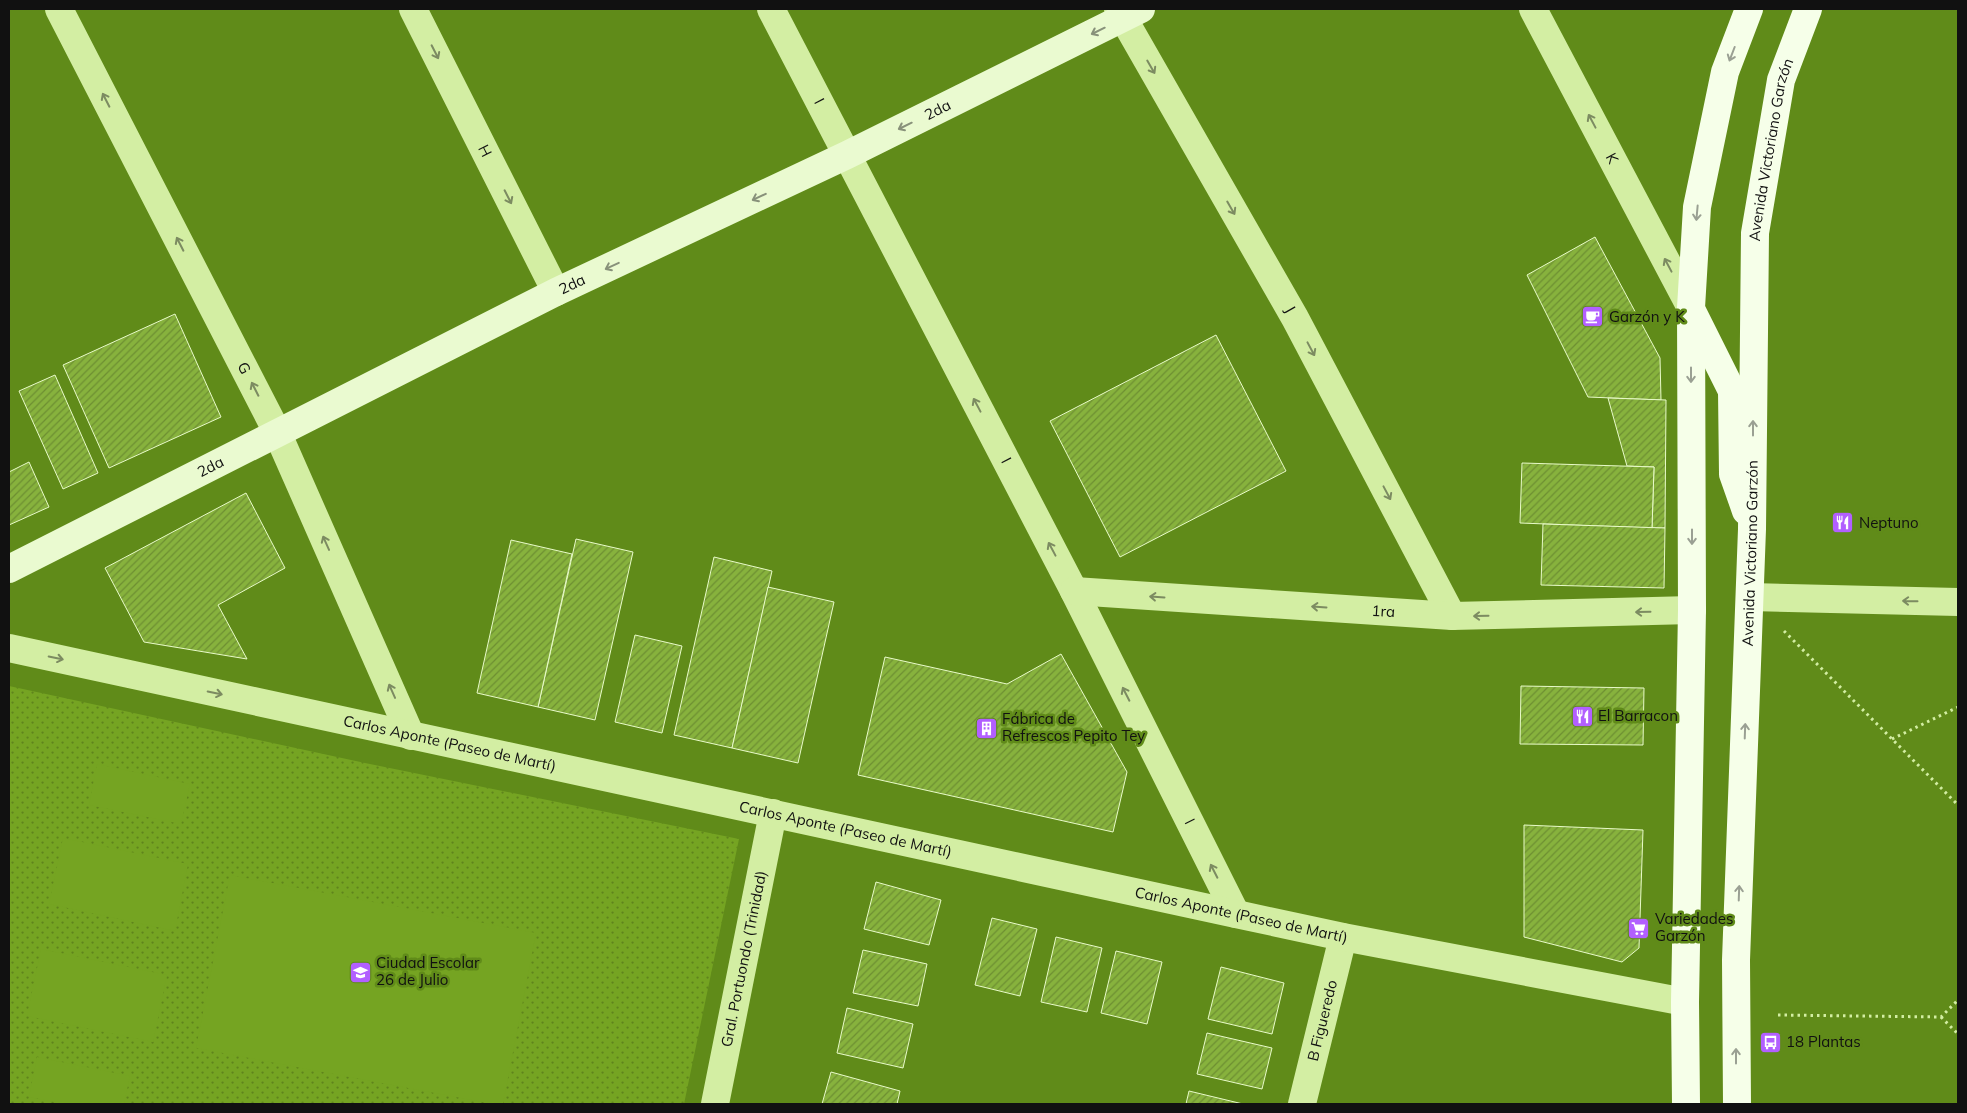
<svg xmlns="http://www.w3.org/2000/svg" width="1967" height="1113" viewBox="0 0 1967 1113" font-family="Mulish,sans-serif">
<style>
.grass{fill:url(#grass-dots)}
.garden{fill:#75a422}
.building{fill:url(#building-hatch);stroke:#e8fac9}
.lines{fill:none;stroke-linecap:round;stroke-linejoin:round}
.path{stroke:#d3eea3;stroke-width:3;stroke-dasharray:2.5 4;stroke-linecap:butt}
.minor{stroke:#d3eea3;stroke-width:28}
.tertiary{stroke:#d3eea3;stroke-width:28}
.secondary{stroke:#eafad0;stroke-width:28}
.primary{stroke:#f6ffe9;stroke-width:28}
.oneway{stroke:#88917a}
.oneway2{stroke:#7c8b61}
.oneway3{stroke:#9aa093}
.labels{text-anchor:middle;stroke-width:5;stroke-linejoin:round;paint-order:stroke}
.street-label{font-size:15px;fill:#111;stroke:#608b19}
.poi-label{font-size:15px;fill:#111;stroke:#608b19;text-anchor:start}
</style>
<defs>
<pattern id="grass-dots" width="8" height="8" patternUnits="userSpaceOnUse" patternTransform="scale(1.25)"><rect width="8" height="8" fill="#75a422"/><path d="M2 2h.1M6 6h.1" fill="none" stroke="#5f841c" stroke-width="1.8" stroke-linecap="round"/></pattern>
<pattern id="building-hatch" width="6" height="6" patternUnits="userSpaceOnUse" patternTransform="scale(1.25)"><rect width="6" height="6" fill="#87b23d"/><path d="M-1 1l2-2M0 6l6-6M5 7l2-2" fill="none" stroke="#6d8f32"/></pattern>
</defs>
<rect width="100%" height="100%" fill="#608b19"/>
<polygon class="grass" points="9,686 365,763 739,839 684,1104 9,1104"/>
<g class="garden">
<polygon points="97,764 190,784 181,824 89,805"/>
<polygon points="63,838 188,864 175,931 49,904"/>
<polygon points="230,875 536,933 503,1104 493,1104 196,1048"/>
<polygon points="41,949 167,975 153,1042 27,1016"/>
<polygon points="37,1057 130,1076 124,1104 65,1104 29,1097"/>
</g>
<g class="building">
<polygon points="1595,237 1660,358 1661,400 1588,397 1527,275"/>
<polygon points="175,314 221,417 109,468 63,365"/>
<polygon points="1216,335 1286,471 1120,557 1050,421"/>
<polygon points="55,375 98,473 63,489 19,391"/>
<polygon points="1608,398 1666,400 1665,528 1652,528 1654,467 1627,466"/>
<polygon points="29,462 49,507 9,525 9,472"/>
<polygon points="1522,463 1654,467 1652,528 1520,523"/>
<polygon points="246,493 285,568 218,605 247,659 144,642 105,568"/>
<polygon points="1543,524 1665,528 1664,588 1541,585"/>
<polygon points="576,539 633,552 595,720 538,707"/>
<polygon points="511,540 572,554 538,707 477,693"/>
<polygon points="714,557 772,571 732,748 674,735"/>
<polygon points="768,587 834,602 798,763 732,748"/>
<polygon points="635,635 682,646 662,733 615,722"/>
<polygon points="1061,654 1127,772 1113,832 858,775 885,657 1007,684"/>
<polygon points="1521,686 1644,688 1643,745 1520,744"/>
<polygon points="1524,825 1643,830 1639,948 1622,962 1524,937"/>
<polygon points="876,882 941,900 929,945 864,929"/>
<polygon points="992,918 1037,929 1020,996 975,985"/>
<polygon points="1056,937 1102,948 1087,1012 1041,1002"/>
<polygon points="863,950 927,964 918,1006 853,993"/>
<polygon points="1116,951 1162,962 1147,1024 1101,1013"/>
<polygon points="1221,967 1284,983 1272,1034 1208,1019"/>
<polygon points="847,1008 913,1024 903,1068 837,1053"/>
<polygon points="1207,1033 1272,1048 1262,1089 1197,1074"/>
<polygon points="831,1072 900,1091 897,1104 822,1104"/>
<polygon points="1189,1091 1243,1104 1186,1104"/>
</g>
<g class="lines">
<g class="path">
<polyline points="1784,631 1958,805"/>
<polyline points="1892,739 1958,707"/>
<polyline points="1778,1015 1941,1017 1958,1000"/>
<polyline points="1941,1017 1958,1034"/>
</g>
<g class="minor">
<path id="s1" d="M59 9 277 432"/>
<path id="s2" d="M413 9 556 292"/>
<path id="s3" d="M771 9 1074 591 1236 914"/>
<path id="s4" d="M1118 9 1295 318 1452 616"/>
<path id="s5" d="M1533 9 1691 308"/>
<path id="s6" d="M1074 591 1452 616 1692 610"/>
<polyline points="1750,597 1958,602"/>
<path id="s7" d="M1302 1104 1343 937"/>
</g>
<g class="tertiary">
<polyline points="277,432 411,736"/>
<path id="s8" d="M9 648 1236 914 1343 937 1685 1002"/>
<path id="s9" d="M715 1104 773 813"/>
</g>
<path class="secondary" id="s10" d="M9 569 556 292 847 155 1141 9"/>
<g class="primary">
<polyline points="1693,313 1732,391 1733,474 1746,511"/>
<polyline points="1686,1104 1685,1002 1692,610 1691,308 1697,207 1725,72 1749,9"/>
<path id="s11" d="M1737 1104 1736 960 1752 529 1755 233 1781 80 1808 9"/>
</g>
</g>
<defs><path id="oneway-shaft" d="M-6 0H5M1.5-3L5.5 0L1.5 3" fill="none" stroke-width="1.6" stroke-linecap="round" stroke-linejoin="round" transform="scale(1.25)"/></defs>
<g class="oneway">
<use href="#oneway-shaft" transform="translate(1098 31) rotate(154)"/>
<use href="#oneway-shaft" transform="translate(905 126) rotate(154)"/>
<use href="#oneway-shaft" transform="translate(759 197) rotate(155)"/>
<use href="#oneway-shaft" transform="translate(612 266) rotate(155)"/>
</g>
<g class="oneway2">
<use href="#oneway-shaft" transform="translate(435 52) rotate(63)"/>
<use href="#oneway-shaft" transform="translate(1151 67) rotate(60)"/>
<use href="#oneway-shaft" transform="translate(106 100) rotate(-117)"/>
<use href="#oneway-shaft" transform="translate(1592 121) rotate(-118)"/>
<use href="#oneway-shaft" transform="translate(508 197) rotate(63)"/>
<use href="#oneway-shaft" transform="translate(1231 208) rotate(60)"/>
<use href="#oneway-shaft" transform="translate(180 244) rotate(-117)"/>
<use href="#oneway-shaft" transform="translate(1668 265) rotate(-118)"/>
<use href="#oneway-shaft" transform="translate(1311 349) rotate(62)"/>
<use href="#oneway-shaft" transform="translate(255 389) rotate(-117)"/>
<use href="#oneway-shaft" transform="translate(977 405) rotate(-118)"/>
<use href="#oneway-shaft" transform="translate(1387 493) rotate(62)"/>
<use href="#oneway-shaft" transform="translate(326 543) rotate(-114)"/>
<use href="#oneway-shaft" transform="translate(1052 549) rotate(-118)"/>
<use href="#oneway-shaft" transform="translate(1157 597) rotate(-176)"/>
<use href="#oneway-shaft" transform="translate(1910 601) rotate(-179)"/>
<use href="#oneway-shaft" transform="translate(1319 607) rotate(-176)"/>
<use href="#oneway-shaft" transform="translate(1643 612) rotate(179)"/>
<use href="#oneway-shaft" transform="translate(1481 616) rotate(179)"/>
<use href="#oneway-shaft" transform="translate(56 658) rotate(12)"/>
<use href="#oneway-shaft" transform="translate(392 691) rotate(-114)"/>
<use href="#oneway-shaft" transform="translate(215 693) rotate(12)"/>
<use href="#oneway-shaft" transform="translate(1126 694) rotate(-117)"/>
<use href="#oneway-shaft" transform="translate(1214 871) rotate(-117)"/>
</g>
<g class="oneway3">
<use href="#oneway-shaft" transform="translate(1732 54) rotate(111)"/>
<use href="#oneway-shaft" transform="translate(1697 213) rotate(95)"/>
<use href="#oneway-shaft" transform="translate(1691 375) rotate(90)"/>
<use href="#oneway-shaft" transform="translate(1753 428) rotate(-90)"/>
<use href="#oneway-shaft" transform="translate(1692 537) rotate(90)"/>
<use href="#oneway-shaft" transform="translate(1745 731) rotate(-88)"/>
<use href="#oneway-shaft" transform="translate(1739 893) rotate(-88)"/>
<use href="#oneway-shaft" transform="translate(1736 1056) rotate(-90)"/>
</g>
<defs>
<symbol id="cafe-square" viewBox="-11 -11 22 22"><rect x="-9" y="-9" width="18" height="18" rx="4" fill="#b25fff" stroke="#608b19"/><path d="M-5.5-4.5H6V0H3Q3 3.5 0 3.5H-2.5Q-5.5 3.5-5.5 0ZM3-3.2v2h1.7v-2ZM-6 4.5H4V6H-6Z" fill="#fff"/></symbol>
<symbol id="restaurant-square" viewBox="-11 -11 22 22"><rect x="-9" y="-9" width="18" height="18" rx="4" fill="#b25fff" stroke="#608b19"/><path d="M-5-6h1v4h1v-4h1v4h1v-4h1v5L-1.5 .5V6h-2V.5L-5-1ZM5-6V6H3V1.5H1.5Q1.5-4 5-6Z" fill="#fff"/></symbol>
<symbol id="building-square" viewBox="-11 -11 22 22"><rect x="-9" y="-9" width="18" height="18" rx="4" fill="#b25fff" stroke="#608b19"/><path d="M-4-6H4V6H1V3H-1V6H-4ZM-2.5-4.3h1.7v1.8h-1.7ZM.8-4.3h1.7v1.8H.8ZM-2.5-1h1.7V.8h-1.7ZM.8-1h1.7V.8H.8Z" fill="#fff"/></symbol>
<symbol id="supermarket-square" viewBox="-11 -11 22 22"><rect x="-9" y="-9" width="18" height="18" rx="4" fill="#b25fff" stroke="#608b19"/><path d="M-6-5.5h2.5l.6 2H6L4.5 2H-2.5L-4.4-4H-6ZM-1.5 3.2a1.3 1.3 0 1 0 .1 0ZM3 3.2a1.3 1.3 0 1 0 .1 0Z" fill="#fff"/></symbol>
<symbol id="school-square" viewBox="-11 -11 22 22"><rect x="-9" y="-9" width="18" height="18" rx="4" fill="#b25fff" stroke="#608b19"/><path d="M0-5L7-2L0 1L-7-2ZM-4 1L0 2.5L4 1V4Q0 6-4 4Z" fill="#fff"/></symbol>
<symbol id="bus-square" viewBox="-11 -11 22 22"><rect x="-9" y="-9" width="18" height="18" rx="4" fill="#b25fff" stroke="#608b19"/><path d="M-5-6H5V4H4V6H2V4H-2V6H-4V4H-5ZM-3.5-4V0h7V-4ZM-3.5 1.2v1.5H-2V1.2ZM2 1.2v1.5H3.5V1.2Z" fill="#fff"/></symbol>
</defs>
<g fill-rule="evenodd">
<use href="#cafe-square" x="1580" y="304" width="25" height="25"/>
<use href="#restaurant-square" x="1830" y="510" width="25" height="25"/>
<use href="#restaurant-square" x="1570" y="704" width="25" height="25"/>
<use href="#building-square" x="974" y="716" width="25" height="25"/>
<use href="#supermarket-square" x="1626" y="916" width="25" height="25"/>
<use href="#school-square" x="348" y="960" width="25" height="25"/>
<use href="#bus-square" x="1758" y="1030" width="25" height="25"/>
</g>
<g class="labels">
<g class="street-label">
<text dy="5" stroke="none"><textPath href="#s3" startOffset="104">I</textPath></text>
<text dy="5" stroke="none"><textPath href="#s10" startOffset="1036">2da</textPath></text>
<text dy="5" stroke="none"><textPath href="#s2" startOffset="159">H</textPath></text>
<text dy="5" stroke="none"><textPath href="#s11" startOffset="956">Avenida Victoriano Garzón</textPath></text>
<text dy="5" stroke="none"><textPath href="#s5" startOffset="169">K</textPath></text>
<text dy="5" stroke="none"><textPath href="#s10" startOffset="631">2da</textPath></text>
<text dy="5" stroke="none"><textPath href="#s4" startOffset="346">J</textPath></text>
<text dy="5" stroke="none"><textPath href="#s1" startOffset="404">G</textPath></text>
<text dy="5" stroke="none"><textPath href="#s3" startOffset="509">I</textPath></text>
<text dy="5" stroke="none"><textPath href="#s10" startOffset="226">2da</textPath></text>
<text dy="5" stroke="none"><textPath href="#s11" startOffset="551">Avenida Victoriano Garzón</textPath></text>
<text dy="5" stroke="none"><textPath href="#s6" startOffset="310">1ra</textPath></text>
<text dy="5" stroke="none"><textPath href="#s8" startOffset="451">Carlos Aponte (Paseo de Martí)</textPath></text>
<text dy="5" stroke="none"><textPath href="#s3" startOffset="914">I</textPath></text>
<text dy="5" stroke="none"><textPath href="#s8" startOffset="856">Carlos Aponte (Paseo de Martí)</textPath></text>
<text dy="5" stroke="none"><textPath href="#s8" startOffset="1261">Carlos Aponte (Paseo de Martí)</textPath></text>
<text dy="5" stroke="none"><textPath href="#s9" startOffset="148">Gral. Portuondo (Trinidad)</textPath></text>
<text dy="5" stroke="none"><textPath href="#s7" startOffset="86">B Figueredo</textPath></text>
</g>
<g class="poi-label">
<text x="1609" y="322">Garzón y K</text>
<text x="1859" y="528">Neptuno</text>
<text x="1598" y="721">El Barracon</text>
<text x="1002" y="724">Fábrica de<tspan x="1002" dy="17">Refrescos Pepito Tey</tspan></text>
<text x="1655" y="924">Variedades<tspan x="1655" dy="17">Garzón</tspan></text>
<text x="376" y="968">Ciudad Escolar<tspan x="376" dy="17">26 de Julio</tspan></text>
<text x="1786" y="1047">18 Plantas</text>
</g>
</g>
<rect width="1967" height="1113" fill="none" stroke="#111111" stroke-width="20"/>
</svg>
